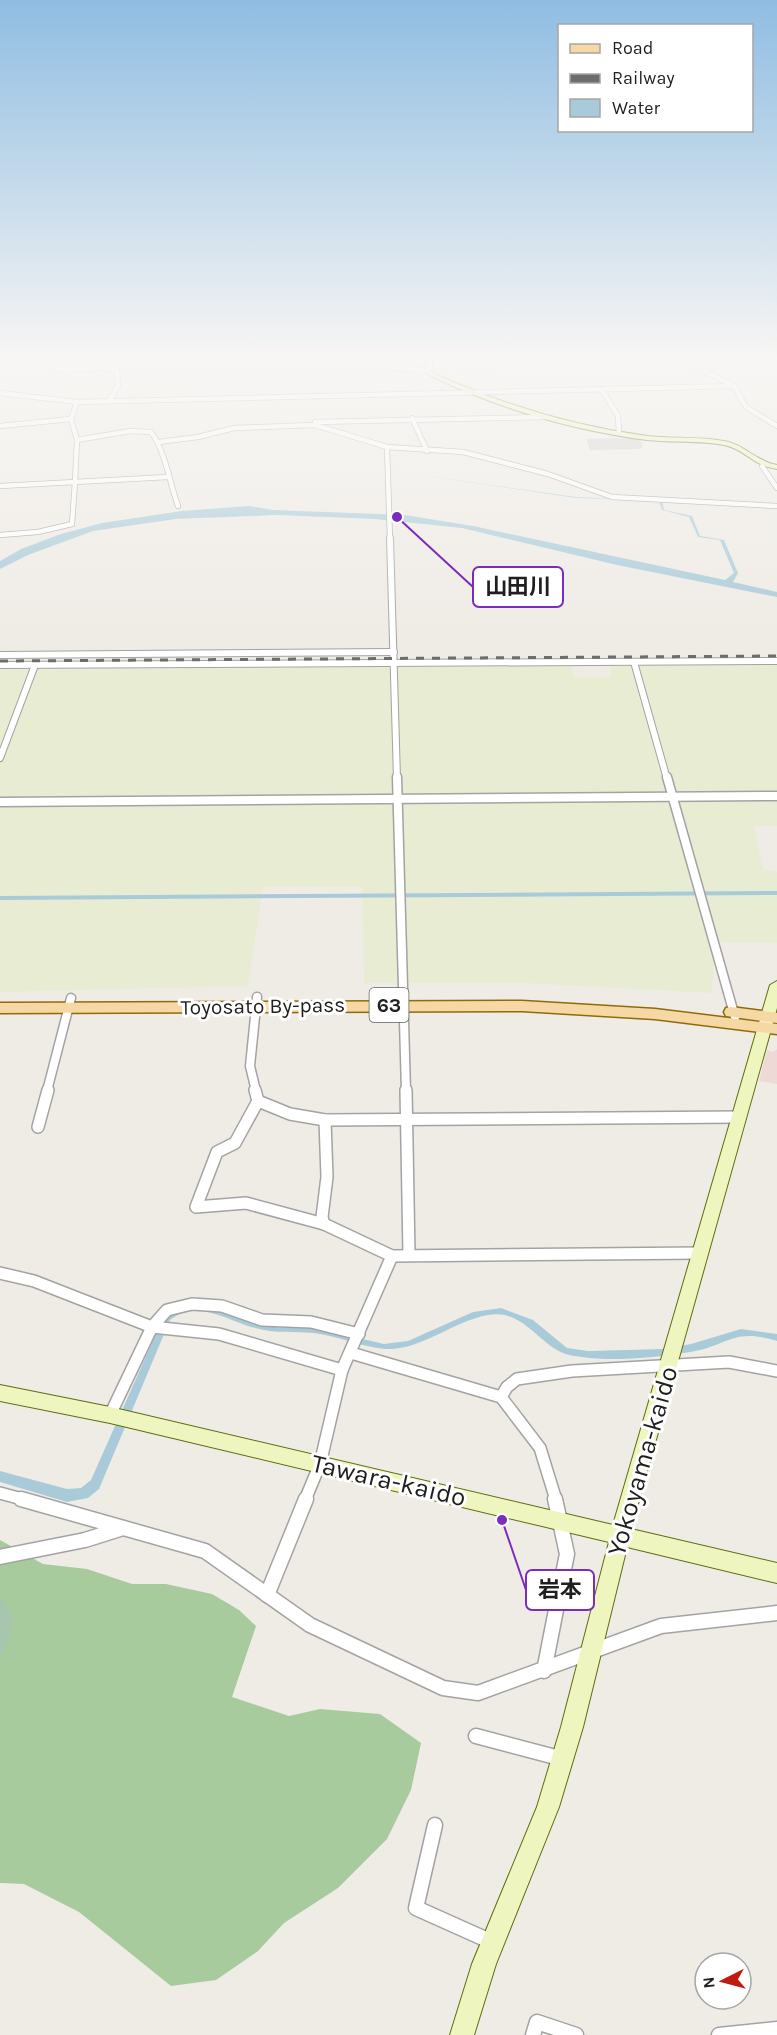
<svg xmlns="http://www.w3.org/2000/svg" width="777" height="2035" viewBox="0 0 777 2035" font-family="Karla,'Noto Sans JP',sans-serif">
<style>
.commercial{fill:#eed9d6}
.religious{fill:#cdcdcd}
.farmland{fill:#e8ecd2}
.forest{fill:#a8cb9d}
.cemetery{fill:#a8c6af}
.water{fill:#a9cbd9}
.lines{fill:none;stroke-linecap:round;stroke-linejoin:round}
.stream{stroke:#a9cbd9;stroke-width:4}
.street-far4-casing{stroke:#a3a3a3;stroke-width:6}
.street-far3-casing{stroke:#a3a3a3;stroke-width:8}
.street-far2-casing{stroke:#a3a3a3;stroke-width:11}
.street-far1-casing{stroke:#a3a3a3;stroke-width:14}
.street-casing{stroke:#a3a3a3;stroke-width:17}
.secondary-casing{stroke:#5d6e0d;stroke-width:2}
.primary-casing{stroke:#8e6c0b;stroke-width:3}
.street-far4{stroke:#fff;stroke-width:4.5}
.street-far3{stroke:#fff;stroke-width:6}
.street-far2{stroke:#fff;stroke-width:8}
.street-far1{stroke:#fff;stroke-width:11}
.street{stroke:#fff;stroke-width:14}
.secondary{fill:#eef5be;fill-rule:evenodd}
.primary{fill:#f5d8a4;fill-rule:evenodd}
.rail{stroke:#6d6d6d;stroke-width:3;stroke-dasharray:8 8;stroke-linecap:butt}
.labels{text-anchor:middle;stroke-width:6;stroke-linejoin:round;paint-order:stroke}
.shield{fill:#fff;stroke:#626262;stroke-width:1.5}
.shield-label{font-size:20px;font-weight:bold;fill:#1f1f1f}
.street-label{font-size:21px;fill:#1f1f1f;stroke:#fff}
.near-street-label{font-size:26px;fill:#1f1f1f;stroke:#fff}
.leader{fill:none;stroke:#7b2cbf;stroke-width:2}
.callout-dot{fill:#7b2cbf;stroke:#fff;stroke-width:2}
.callout{fill:#fff;stroke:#7b2cbf;stroke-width:2}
.callout-label{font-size:22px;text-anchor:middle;font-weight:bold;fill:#1f1f1f}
</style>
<rect width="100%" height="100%" fill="#efece6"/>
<polygon class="commercial" points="777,1049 777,1084 759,1081 767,1050 773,1052"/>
<polygon class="religious" points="633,438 640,440 643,446 640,449 590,450 586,439"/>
<polygon class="farmland" points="610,665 777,665 777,826 754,826 763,869 777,872 777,943 717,942 711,993 525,983 364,983 362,887 263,887 248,986 0,992 0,670 571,666 574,677 611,677"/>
<polygon class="forest" points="0,1540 43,1564 87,1569 132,1584 166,1584 212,1594 239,1610 256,1626 232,1697 289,1716 320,1709 380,1714 421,1743 411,1790 387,1839 338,1888 284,1923 258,1951 216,1980 171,1986 79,1912 24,1884 0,1883"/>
<polygon class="cemetery" points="0,1596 13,1617 5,1650 0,1655"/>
<g class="water">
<polygon points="777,356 423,372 0,371 458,371"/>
<polygon points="392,471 576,497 662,501 664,510 692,516 700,536 724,540 738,573 733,582 777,592 777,597 617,565 462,528 375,519 277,515 176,519 93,531 28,555 0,569 0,561 21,549 61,534 102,523 182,511 249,506 273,510 405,515 473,526 725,580 734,573 720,540 698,537 689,517 662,510 659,501 576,498"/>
<path d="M181 1308 224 1309 261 1324 281 1328 312 1327 384 1344 408 1341 473 1312 501 1308 533 1320 567 1348 588 1351 663 1349 691 1344 741 1329 777 1334V1341C733 1327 728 1346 690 1352 659 1357 621 1361 590 1358 582 1357 570 1356 563 1353 536 1341 522 1309 488 1315 453 1321 421 1351 385 1349 361 1347 338 1336 314 1333 294 1331 275 1334 255 1328 227 1321 198 1298 170 1320L99 1489 88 1498 67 1502 0 1482V1471L67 1489 81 1488 91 1480 163 1318Z"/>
</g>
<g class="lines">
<polyline class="stream" points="0,898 777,893"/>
<defs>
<g id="street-far4">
<polyline points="36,356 56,370 105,368"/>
<polyline points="284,356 428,371"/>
<polyline points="675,356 734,386 746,407 777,426"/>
<polyline points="602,390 618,416 619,433"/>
<polyline points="0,393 77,402 71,419 77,440 75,482 0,486"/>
<polyline points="109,401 118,386 117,370 105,368 112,356"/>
<polyline points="77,402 734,386"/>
<polyline points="412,418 427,451"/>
<polyline points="315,422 546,417"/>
<polyline points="0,426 71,419"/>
<path d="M77 440 130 431 151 432C166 453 169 481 178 506"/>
<polyline points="159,442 198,437 234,428 315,425 387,447 463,452 548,474 612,497 777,506"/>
<polyline points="387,447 390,540"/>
<polyline points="762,466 777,488"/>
<polyline points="0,535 38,532 72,524 75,482 168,477"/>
</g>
<g id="street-far3">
<polyline points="390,538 397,779"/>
<polyline points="0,655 394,652"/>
<polyline points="634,662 667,779"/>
<polyline points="0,665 777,661"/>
<polyline points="0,758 35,665"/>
</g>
<g id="street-far2">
<polyline points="397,777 406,1091"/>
<polyline points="667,777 735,1017"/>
<polyline points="0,802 777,796"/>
<polyline points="47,1091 71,998"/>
<polyline points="256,1091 250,1066 257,997"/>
</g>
<g id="street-far1">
<polyline points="255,1090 258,1101 290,1114 325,1120 327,1177 322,1217 324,1224 392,1256 701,1253"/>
<polyline points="406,1090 409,1254"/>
<polyline points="258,1101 235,1143 217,1152 196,1207 246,1203 324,1224"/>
<polyline points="325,1120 740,1117"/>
<polyline points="38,1127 48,1090"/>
<polyline points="0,1273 34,1281 152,1327 219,1334 342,1370"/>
<polyline points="351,1353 501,1397 507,1387 517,1379 572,1371 729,1362 777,1371"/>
<polyline points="501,1397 540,1448 556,1500"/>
<polyline points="110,1415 152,1327 167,1310 192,1304 222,1306 262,1320 311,1322 359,1334"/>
<polyline points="0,1493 26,1500"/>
<polyline points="305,1500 320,1464 342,1370 392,1256"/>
</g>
<g id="street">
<polyline points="21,1499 205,1551 310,1625 443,1688 478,1693 661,1626 777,1613"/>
<polyline points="0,1557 85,1540 123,1528"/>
<polyline points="267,1595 306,1499"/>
<polyline points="544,1671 567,1554 555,1499"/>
<polyline points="476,1736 563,1759"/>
<polyline points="435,1825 416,1908 492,1942"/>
<polyline points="533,2035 537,2022 576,2035"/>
<polyline points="719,2035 777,2029"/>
</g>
<g id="secondary">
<path d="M428 356H434L431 371 433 373C500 404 573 426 647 436 672 439 698 436 724 441 744 444 757 462 777 465V469C753 466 745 449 724 445 699 440 672 443 647 440 571 430 497 408 429 375L425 371Z"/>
<polygon points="777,981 777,1008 631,1529 777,1563 777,1583 627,1547 583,1727 559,1807 496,1964 474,2035 450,2035 472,1964 537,1807 561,1727 609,1542 110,1423 0,1401 0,1385 110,1407 613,1525 770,985"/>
</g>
<g id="primary">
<polygon points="522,1001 655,1009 777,1024 777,1034 655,1019 522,1011 0,1013 0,1003"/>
<polygon points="731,1007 777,1013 777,1023 726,1016 724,1012 726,1008"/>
</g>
</defs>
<use href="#street-far4" class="street-far4-casing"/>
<use href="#street-far3" class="street-far3-casing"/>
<use href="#street-far2" class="street-far2-casing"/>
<use href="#street-far1" class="street-far1-casing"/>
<use href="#street" class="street-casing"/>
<use href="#secondary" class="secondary-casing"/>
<use href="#primary" class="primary-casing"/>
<use href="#street-far4" class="street-far4"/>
<use href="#street-far3" class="street-far3"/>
<use href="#street-far2" class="street-far2"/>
<use href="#street-far1" class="street-far1"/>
<use href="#street" class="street"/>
<use href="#secondary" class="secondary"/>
<use href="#primary" class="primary"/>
<polyline class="rail" points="0,661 777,656"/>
</g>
<linearGradient id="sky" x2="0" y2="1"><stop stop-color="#8fbde2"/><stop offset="0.56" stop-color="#f8f6f4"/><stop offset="1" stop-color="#f8f6f4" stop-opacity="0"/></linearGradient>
<rect width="777" height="641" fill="url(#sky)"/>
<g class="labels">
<rect class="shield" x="369.5" y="988" width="39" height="34" rx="4.5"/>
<g class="shield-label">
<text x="389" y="1012">63</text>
</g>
<g class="street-label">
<text transform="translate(263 1006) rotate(-1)" y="7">Toyosato By-pass</text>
</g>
<g class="near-street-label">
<text transform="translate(642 1461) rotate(-74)" y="9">Yokoyama-kaido</text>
<text transform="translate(389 1480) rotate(13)" y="9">Tawara-kaido</text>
</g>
</g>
<path class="leader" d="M397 517L473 587M502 1520L526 1590"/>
<g class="callout-dot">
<circle cx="397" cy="517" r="6"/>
<circle cx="502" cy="1520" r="6"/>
</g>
<g class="callout">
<rect x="473" y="567" width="90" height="40" rx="6"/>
<rect x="526" y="1570" width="68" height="40" rx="6"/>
</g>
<g class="callout-label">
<text x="518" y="594">山田川</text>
<text x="560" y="1597">岩本</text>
</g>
<rect x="558" y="24" width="195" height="108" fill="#ffffff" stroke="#a5a5a5" stroke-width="1.5"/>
<rect x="570" y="44" width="30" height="9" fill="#f5d8a4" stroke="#a5a5a5" stroke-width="1.5"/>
<text x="612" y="54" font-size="18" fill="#1f1f1f">Road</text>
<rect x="570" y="74" width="30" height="9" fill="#6d6d6d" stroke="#a5a5a5" stroke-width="1.5"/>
<text x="612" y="84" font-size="18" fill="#1f1f1f">Railway</text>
<rect x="570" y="99" width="30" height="18" fill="#a9cbd9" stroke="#a5a5a5" stroke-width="1.5"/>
<text x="612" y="114" font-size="18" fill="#1f1f1f">Water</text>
<g transform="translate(723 1981) rotate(264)"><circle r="28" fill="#ffffff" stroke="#a5a5a5" stroke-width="1.5"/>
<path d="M0-4.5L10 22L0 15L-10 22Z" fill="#bf1b0f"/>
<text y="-9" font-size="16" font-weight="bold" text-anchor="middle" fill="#1f1f1f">N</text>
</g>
</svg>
